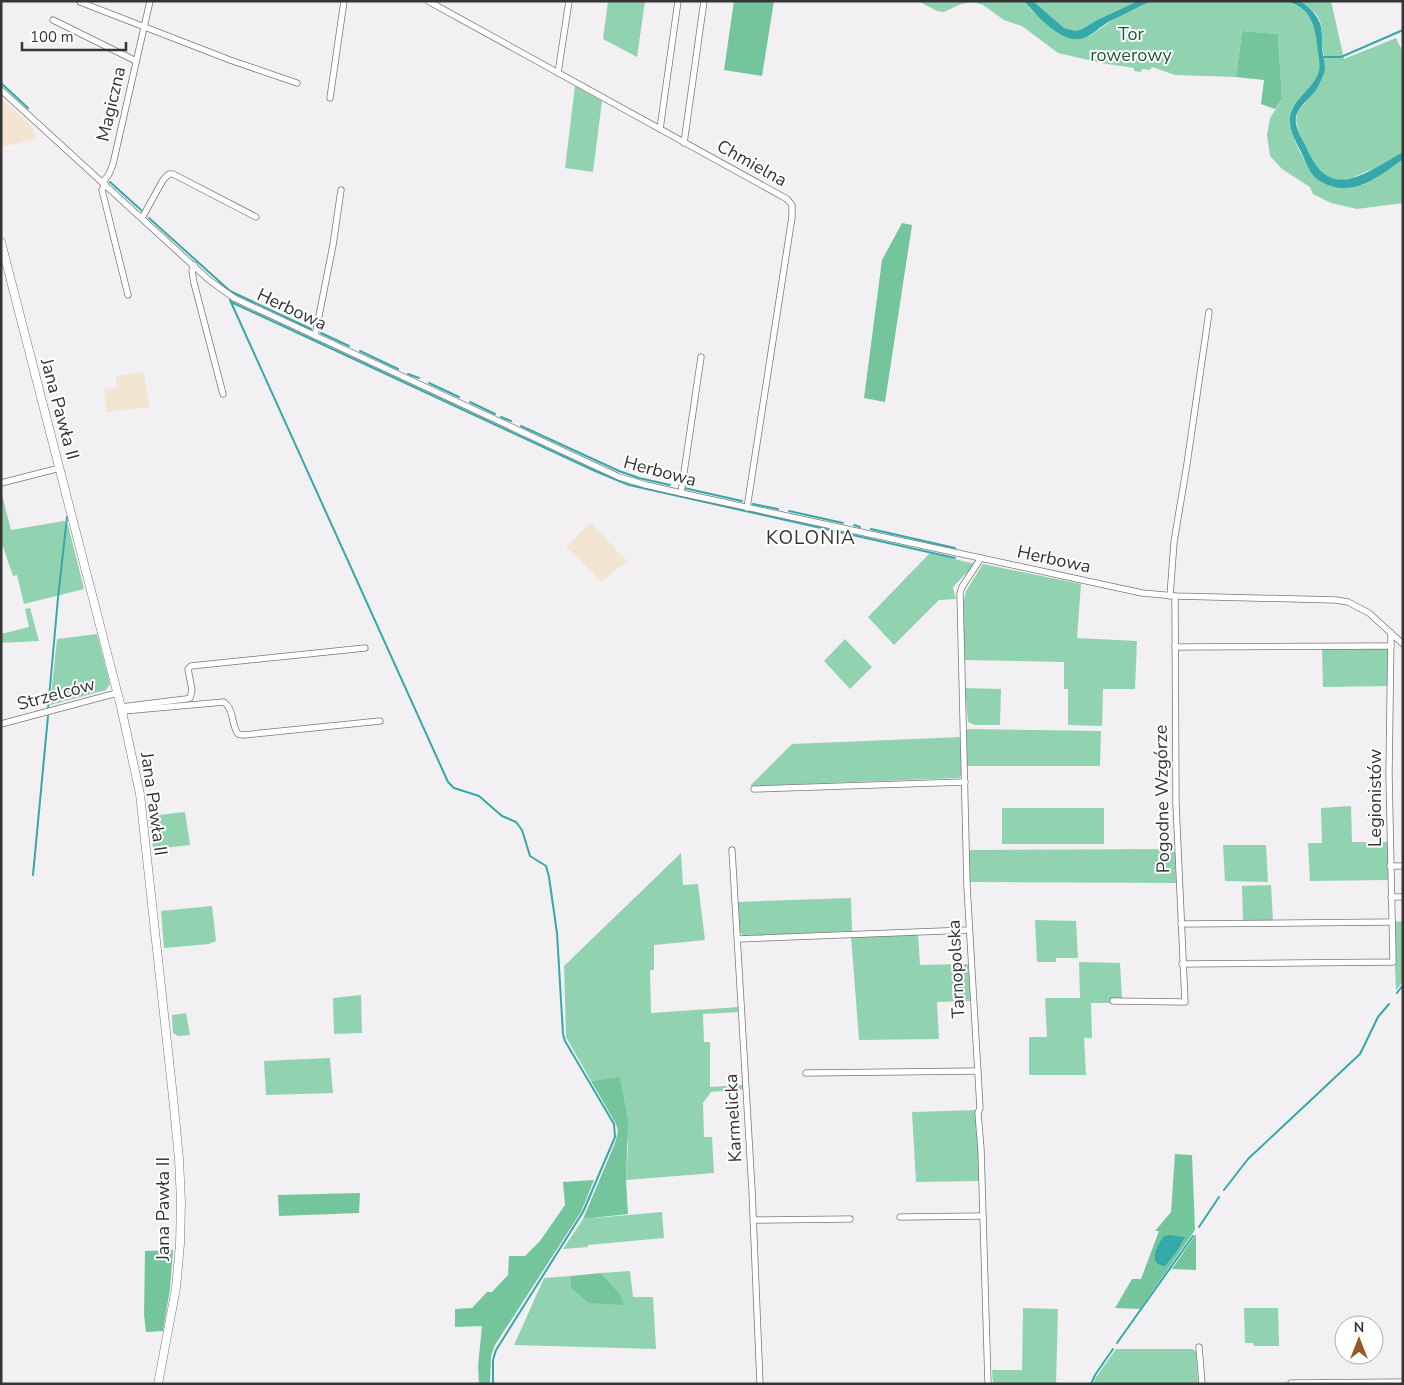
<svg xmlns="http://www.w3.org/2000/svg" width="1404" height="1385" viewBox="0 0 1404 1385" font-family="'Nunito Sans',sans-serif">
<style>
.commercial{fill:#f2e5d1}
.green{fill:#91d3b0}
.forest{fill:#75c59c}
.water{fill:#35a9a9}
.lines{fill:none;stroke-linecap:round;stroke-linejoin:round}
.stream{stroke:#35a9a9;stroke-width:2}
.street-casing{stroke:#79777a;stroke-width:7}
.secondary-casing{stroke:#79777a;stroke-width:9}
.street{stroke:#fff;stroke-width:5.5}
.secondary{stroke:#fff;stroke-width:8}
.labels{text-anchor:middle;stroke-width:4;stroke-linejoin:round;paint-order:stroke}
.park-label{font-size:18px;fill:#1b583c;stroke:#fff}
.street-label{font-size:18px;fill:#353536;stroke:#fff}
.neighbourhood-label{font-size:19px;letter-spacing:1px;fill:#353536;stroke:#fff}
</style>
<rect width="100%" height="100%" fill="#f2f0f3"/>
<g class="commercial">
<polygon points="1,98 32,126 35,139 1,147"/>
<polygon points="144,372 149,407 107,412 104,389 117,388 116,376"/>
<polygon points="591,523 628,562 620,566 602,582 566,547"/>
</g>
<g class="green">
<polygon points="608,1 645,1 637,57 603,39"/>
<path d="M918 1H1024L1031 10 1054 30 1059 32 1090 36 1111 21 1152 1H1283C1311 7 1314 23 1318 48 1319 57 1322 66 1318 75 1312 87 1294 101 1291 112 1286 133 1303 155 1311 173L1314 176 1363 185 1378 177 1388 168 1403 159V203L1357 209 1331 203 1313 194 1310 187 1282 169 1270 156 1267 135 1270 118 1282 99 1278 34 1242 31 1236 77 1175 75 1152 67 1150 70 1142 69 1141 72 1134 71V68L1101 63 1058 53 1022 26 1004 20 983 5 974 2 961 4 944 12 937 11Z"/>
<polygon points="1033,1 1138,1 1097,20 1082,29 1076,31 1064,28"/>
<polygon points="1300,1 1331,1 1344,59 1396,38 1403,52 1403,152 1375,168 1352,178 1341,180 1330,178 1317,168 1309,156 1298,130 1296,120 1298,112 1316,89 1323,74 1325,65 1322,46 1322,31 1320,21 1316,14"/>
<polygon points="575,86 602,101 593,172 565,168"/>
<polygon points="1,491 11,530 64,521 68,525 84,589 24,604 17,575 13,576 1,541"/>
<polygon points="930,553 975,564 953,587 956,599 939,600 894,645 868,617"/>
<polygon points="983,564 1081,584 1077,638 1137,641 1135,689 1103,689 1102,726 1068,725 1068,689 1064,689 1064,662 964,660 963,604 966,591"/>
<polygon points="30,608 39,641 1,643 1,634 29,627 25,609"/>
<polygon points="97,634 110,684 106,690 50,705 57,639"/>
<polygon points="845,639 872,667 850,689 824,661"/>
<polygon points="1322,648 1388,648 1388,686 1323,687"/>
<polygon points="965,688 1001,689 1000,725 975,725 968,722"/>
<polygon points="968,729 1101,731 1100,766 966,766 965,731"/>
<polygon points="962,737 962,775 959,778 750,786 792,744"/>
<polygon points="1351,806 1352,842 1388,842 1388,880 1310,881 1308,843 1322,843 1321,808"/>
<rect x="1002" y="808" width="102" height="36"/>
<polygon points="185,812 190,845 153,849 149,816"/>
<polygon points="1223,845 1266,845 1268,882 1225,881"/>
<polygon points="1172,849 1175,853 1176,883 968,882 967,853 971,850"/>
<polygon points="681,853 683,885 698,884 705,940 654,945 654,970 650,970 651,1013 739,1007 740,1012 703,1014 704,1042 710,1042 710,1087 744,1085 744,1089 711,1092 703,1103 704,1137 712,1137 714,1173 626,1180 628,1145 620,1078 591,1081 566,1037 564,966"/>
<polygon points="1271,885 1273,921 1243,922 1242,886"/>
<polygon points="851,898 852,931 744,936 738,930 737,902"/>
<polygon points="212,906 216,941 209,944 164,948 161,911"/>
<polygon points="1035,920 1076,921 1078,958 1056,958 1056,962 1037,962"/>
<polygon points="1403,921 1403,981 1396,991 1393,922"/>
<polygon points="918,934 920,965 968,964 971,1001 937,1002 939,1039 859,1040 851,936"/>
<polygon points="1079,962 1120,963 1122,999 1112,1003 1091,1003 1092,1038 1084,1038 1086,1075 1029,1075 1029,1037 1047,1037 1045,998 1080,998"/>
<polygon points="361,995 362,1033 334,1034 333,998"/>
<polygon points="186,1013 190,1035 178,1036 173,1033 172,1015"/>
<polygon points="330,1058 333,1093 266,1095 264,1061"/>
<polygon points="978,1110 980,1181 916,1182 912,1112"/>
<polygon points="662,1212 664,1238 588,1245 588,1247 563,1249 583,1219"/>
<polygon points="630,1271 633,1297 653,1297 656,1349 514,1345 544,1278 571,1276 571,1288 623,1305 620,1294 601,1273"/>
<polygon points="1023,1308 1058,1309 1056,1384 993,1384 992,1370 1022,1370"/>
<polygon points="1244,1308 1278,1308 1279,1346 1254,1346 1253,1343 1245,1343"/>
<polygon points="1116,1349 1193,1349 1196,1352 1198,1384 1093,1384 1096,1377"/>
</g>
<g class="forest">
<polygon points="734,1 774,1 762,76 724,70"/>
<polygon points="1242,31 1278,34 1282,99 1275,109 1261,104 1264,80 1236,77"/>
<polygon points="902,223 912,225 885,402 864,398 882,260"/>
<polygon points="620,1077 628,1121 626,1180 628,1214 583,1219 615,1143 618,1131 616,1124 591,1081"/>
<polygon points="1175,1154 1192,1155 1195,1230 1140,1309 1115,1308 1132,1279 1141,1279 1159,1231 1155,1231 1171,1212"/>
<polygon points="594,1180 581,1212 495,1345 491,1356 490,1384 479,1384 478,1366 482,1326 455,1327 455,1309 472,1308 487,1292 492,1292 508,1275 509,1256 525,1256 540,1241 565,1205 563,1182"/>
<polygon points="360,1193 359,1213 279,1216 278,1195"/>
<polygon points="1196,1234 1196,1270 1172,1269"/>
<polygon points="173,1250 170,1289 163,1331 146,1332 144,1315 145,1251"/>
<polygon points="601,1273 620,1294 624,1305 589,1303 571,1288 571,1276"/>
</g>
<g class="water">
<path d="M1024 1H1033L1064 28 1076 31 1082 29 1097 20 1138 1H1152C1138 7 1124 15 1110 21 1100 26 1092 37 1080 39 1060 42 1036 15 1024 1Z"/>
<path d="M1283 1C1288 1 1296 0 1301 2 1305 4 1307 6 1310 9 1323 22 1322 29 1322 47 1322 56 1327 64 1324 73 1322 78 1319 85 1316 90 1310 98 1298 107 1296 117 1294 128 1303 140 1307 149 1331 204 1366 172 1403 152V159C1381 175 1357 196 1328 185 1322 182 1316 180 1312 174 1308 169 1305 160 1302 154 1297 143 1289 132 1290 118 1291 101 1312 89 1318 74 1321 66 1319 59 1318 52 1315 26 1312 6 1283 1Z"/>
<path d="M1169 1235 1185 1237 1177 1251 1165 1266C1147 1265 1157 1245 1164 1236Z"/>
</g>
<g class="lines">
<g class="stream">
<polyline points="1323,57 1341,57 1403,30"/>
<polyline points="1,83 28,108"/>
<polyline points="110,182 141,210"/>
<polyline points="149,218 230,291 311,329"/>
<polyline points="230,300 448,782 454,788 479,796 502,816 516,822 522,830 530,856 546,866 549,877 557,933 563,1034 565,1041 614,1124 615,1137 583,1212 496,1350 493,1360 493,1384"/>
<polyline points="231,302 595,471 629,485 955,558"/>
<polyline points="321,333 349,346"/>
<polyline points="360,351 398,369"/>
<polyline points="408,374 419,378"/>
<polyline points="429,383 459,397"/>
<polyline points="470,402 495,414"/>
<polyline points="501,417 511,421"/>
<polyline points="521,426 619,471 639,478 670,485"/>
<polyline points="684,488 742,501"/>
<polyline points="753,504 778,509"/>
<polyline points="789,511 843,523"/>
<polyline points="854,525 860,527"/>
<polyline points="871,529 955,548"/>
<polyline points="48,709 58,598 67,517"/>
<polyline points="33,875 48,716"/>
<polyline points="1397,993 1403,985"/>
<polyline points="1224,1190 1248,1159 1360,1054 1378,1017 1389,1004"/>
<polyline points="1199,1227 1219,1197"/>
<polyline points="1117,1343 1193,1236"/>
<polyline points="1091,1384 1095,1375 1113,1349"/>
</g>
<defs>
<g id="street">
<polyline points="428,1 787,199 792,205 792,217 747,508"/>
<polyline points="80,2 230,60 297,83"/>
<polyline points="53,20 136,61"/>
<polyline points="558,73 569,1"/>
<polyline points="1,90 209,280 234,298 619,477 646,485 681,493 1142,593 1175,596 1336,600 1348,602 1369,613 1403,644"/>
<polyline points="330,98 344,1"/>
<polyline points="660,129 678,1"/>
<polyline points="684,143 704,1"/>
<polyline points="103,182 109,174 113,164 150,1"/>
<polyline points="105,184 102,190 128,295"/>
<polyline points="142,218 163,180 169,174 173,174 256,217"/>
<polyline points="194,265 192,271 194,283 223,394"/>
<polyline points="315,336 333,245 341,190"/>
<polyline points="1,483 60,468"/>
<polyline points="681,493 701,357"/>
<polyline points="981,558 962,587 960,593 967,886 980,1108 978,1113 981,1149 988,1384"/>
<polyline points="1170,596 1174,542 1187,464 1209,312"/>
<polyline points="1175,647 1391,646"/>
<polyline points="121,707 186,699 190,698 192,690 188,669 191,666 365,648"/>
<path d="M123 711 224 702C234 709 231 724 238 734L243 735 380 721"/>
<polyline points="1,724 117,693"/>
<polyline points="754,789 965,782"/>
<polyline points="732,850 752,1190 760,1384"/>
<polyline points="1390,866 1403,866"/>
<polyline points="1391,897 1403,897"/>
<polyline points="1181,924 1392,922"/>
<polyline points="738,939 969,930"/>
<polyline points="1182,964 1393,962 1389,774 1391,633"/>
<polyline points="1113,1001 1185,1002 1176,804 1175,596"/>
<polyline points="806,1073 978,1071"/>
<polyline points="900,1217 983,1216"/>
<polyline points="754,1220 850,1219"/>
<polyline points="1199,1347 1202,1384"/>
<polyline points="1291,1383 1403,1382"/>
</g>
<polyline id="secondary" points="1,242 121,707 140,794 173,1097 179,1159 181,1202 180,1244 176,1288 158,1384"/>
</defs>
<use href="#street" class="street-casing"/>
<use href="#secondary" class="secondary-casing"/>
<use href="#street" class="street"/>
<use href="#secondary" class="secondary"/>
</g>
<g class="labels">
<g class="park-label">
<text x="1131" y="40">Tor<tspan x="1131" dy="21">rowerowy</tspan></text>
</g>
<g class="street-label">
<text transform="translate(111 104) rotate(-77)" y="6">Magiczna</text>
<text transform="translate(752 163) rotate(29)" y="6">Chmielna</text>
<text transform="translate(292 309) rotate(25)" y="6">Herbowa</text>
<text transform="translate(60 409) rotate(75)" y="6">Jana Pawła II</text>
<text transform="translate(660 471) rotate(15)" y="6">Herbowa</text>
<text transform="translate(1054 559) rotate(12)" y="6">Herbowa</text>
<text transform="translate(56 694) rotate(-15)" y="6">Strzelców</text>
<text transform="translate(1375 798) rotate(-90)" y="6">Legionistów</text>
<text transform="translate(1162 799) rotate(-91)" y="6">Pogodne Wzgórze</text>
<text transform="translate(154 804) rotate(82)" y="6">Jana Pawła II</text>
<text transform="translate(956 969) rotate(-93)" y="6">Tarnopolska</text>
<text transform="translate(733 1118) rotate(-93)" y="6">Karmelicka</text>
<text transform="translate(163 1209) rotate(-90)" y="6">Jana Pawła II</text>
</g>
<g class="neighbourhood-label">
<text x="811" y="544">KOLONIA</text>
</g>
</g>
<rect width="1404" height="1385" fill="none" stroke="#353536" stroke-width="5"/>
<g transform="translate(1359 1340)"><circle r="24" fill="#ffffff" stroke="#aeaeaf"/>
<path d="M0-4L9 19L0 12L-9 19Z" fill="#995724"/>
<text y="-8" font-size="14" font-weight="bold" text-anchor="middle" fill="#353536">N</text>
</g>
<path d="M22 42v8h104v-8" fill="none" stroke="#353536" stroke-width="2.5"/>
<text x="30" y="42" font-size="15" fill="#353536" stroke="#ffffff" stroke-width="4" paint-order="stroke">100 m</text>
</svg>
